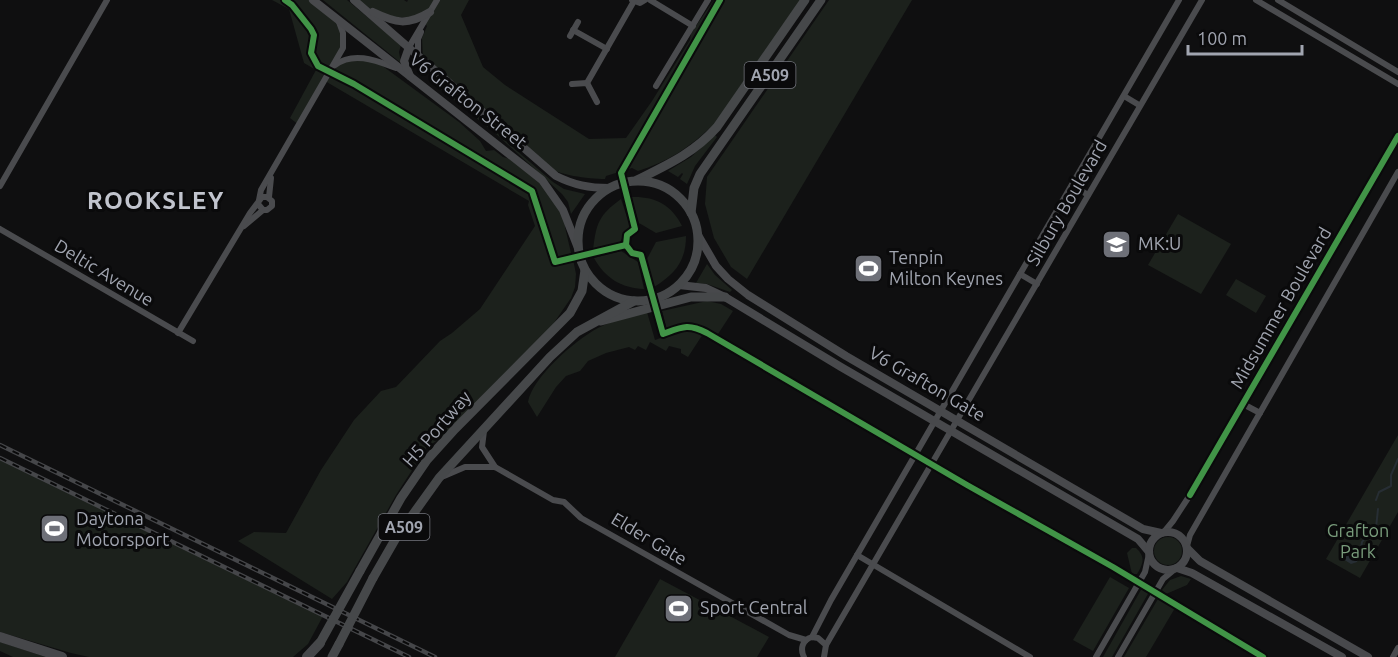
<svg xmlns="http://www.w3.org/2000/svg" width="1398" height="657" viewBox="0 0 1398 657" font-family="Ubuntu,sans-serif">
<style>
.green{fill:#1c211c}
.water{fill:#272e34}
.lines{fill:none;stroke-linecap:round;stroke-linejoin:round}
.stream{stroke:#272e34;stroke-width:2}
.street{stroke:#4a4b4e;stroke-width:6}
.secondary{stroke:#48494c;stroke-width:8}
.primary{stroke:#46484a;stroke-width:9}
.highway{stroke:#46474a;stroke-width:10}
.rail-casing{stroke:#454649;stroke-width:4.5}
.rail{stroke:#0a0a0b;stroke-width:2;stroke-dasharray:7;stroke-linecap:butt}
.primary-bridge{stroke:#46484a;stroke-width:9}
.cycleway-casing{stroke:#0a0a0b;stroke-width:10}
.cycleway{stroke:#419447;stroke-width:6}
.labels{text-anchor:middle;stroke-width:6;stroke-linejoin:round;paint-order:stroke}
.shield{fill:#0a0a0b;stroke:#74767e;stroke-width:1.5}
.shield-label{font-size:16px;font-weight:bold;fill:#a1a5b0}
.street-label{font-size:18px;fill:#a1a5b0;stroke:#0a0a0b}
.poi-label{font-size:18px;fill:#a1a5b0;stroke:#0a0a0b;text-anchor:start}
.park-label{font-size:18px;fill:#789b7b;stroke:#0a0a0b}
.district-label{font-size:24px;font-weight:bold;letter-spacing:1.5px;fill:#c1c4cd;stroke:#0a0a0b}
</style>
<rect width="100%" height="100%" fill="#0f0f10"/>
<g class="green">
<path d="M272 0H313C344 26 345 22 339 62L373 59 459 122 480 141 486 151 494 150 503 157 517 161 542 180 566 219 565 227 571 253 557 261 573 259 576 274 575 287 571 298 538 346 455 429 427 447 396 495 347 582 332 599 238 541 254 532 286 533 321 470 354 420 381 391 396 387 440 341 452 333 480 309 535 226 528 205 529 201 325 81 299 125 290 118 316 70 304 63 289 9Z"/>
<polygon points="323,0 347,0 401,45 399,52 401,63"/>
<path d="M354 0H404L407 2 408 0H469L461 15 483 67 505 85 589 139 626 138 652 101 690 40 691 33 714 0H805L713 125C690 147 668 162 638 171L632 168 606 176 605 179C587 179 559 175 544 166 526 156 514 136 503 119L486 116 423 60 422 38 427 26 420 18 384 17Z"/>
<polygon points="829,0 912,0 747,279 731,267 714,238 705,204 707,177"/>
<polygon points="443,82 508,143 553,182 564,189 585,194 571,214 568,202 562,194 495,133 438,87"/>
<polygon points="715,135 717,137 695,166 687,184 680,179 683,174 682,173 678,177 668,171 691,157"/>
<path d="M631 197C654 196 671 204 682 226L656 233 639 223Z"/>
<path d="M621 199 630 226 620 242 593 250C596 223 599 215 621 199Z"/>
<polygon points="1178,214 1231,244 1201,294 1148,265"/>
<path d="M686 236C686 261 675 274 654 287L647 259 656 242Z"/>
<path d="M621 251 638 262 644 289C621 288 605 278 594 258Z"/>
<polygon points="707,264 715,275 732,290 730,292 707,284 696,283"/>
<polygon points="1236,279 1266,296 1256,313 1226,295"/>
<polygon points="707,301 721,304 733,311 718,334 695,324 667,330 662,311"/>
<path d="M647 312 655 340C671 335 687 326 703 334L688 357 681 353V349L669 346 666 351 650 342 646 350 638 346 635 350 629 347 606 353 588 361 580 371 566 376 556 387 537 417 528 402C532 378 575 340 598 328 613 320 631 317 647 312Z"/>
<polygon points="1398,435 1398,512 1360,578 1326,559"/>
<polygon points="0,458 323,616 308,644 293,657 89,657 71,653 0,632"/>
<circle cx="1168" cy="551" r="14"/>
<path d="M1132 548H1136C1146 557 1143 564 1137 574H1132L1127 553Z"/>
<polygon points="1181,576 1191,579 1187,585 1166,594 1162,590 1170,580"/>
<polygon points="1110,577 1129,588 1093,651 1073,640"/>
<polygon points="660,579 769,637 757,657 615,657"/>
<polygon points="1142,588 1149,592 1112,657 1103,657"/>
<polygon points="1158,599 1175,608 1146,657 1124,657"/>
<polygon points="0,642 46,657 13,657 0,651"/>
</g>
<polygon class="water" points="1359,547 1362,551 1357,562 1351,564 1343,559 1341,552 1343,551 1353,552"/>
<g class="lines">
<g class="stream">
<polyline points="1376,500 1379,492 1391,486 1391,475 1398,459"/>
<polyline points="1368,534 1376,528 1378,509"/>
<polyline points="1361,548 1362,542 1366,537"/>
</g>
<g class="street">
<polyline points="632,0 640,3 645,0"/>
<polyline points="650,0 693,26"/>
<polyline points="1256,0 1398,84"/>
<polyline points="1278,0 1398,72"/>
<polyline points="573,30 607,49"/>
<polyline points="570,36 578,22"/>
<polyline points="409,47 437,0"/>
<polyline points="418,55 418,39 421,32"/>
<path d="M335 65C354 51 377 61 396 68"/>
<polyline points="587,83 634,1"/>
<polyline points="572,84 587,83 597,102"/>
<polyline points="656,86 708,0"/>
<polyline points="1124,96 1139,105"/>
<polyline points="1072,185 1088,195"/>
<polyline points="0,186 107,0"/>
<polyline points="269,197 271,178"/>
<polyline points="259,200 261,190 343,48 343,33 339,22"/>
<polyline points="244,226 263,210"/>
<polyline points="0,229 193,341"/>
<polyline points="1020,274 1037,284"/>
<polyline points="178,333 250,213 262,197 267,197 272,201 272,206 267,210 263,210 258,204"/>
<polyline points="1243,404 1260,413"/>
<polyline points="484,431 482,447 495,467"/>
<polyline points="444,476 465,467 495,467 553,500 564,502 581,518 789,635 806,640"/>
<polyline points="1164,532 1173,521 1190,495 1398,136"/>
<polyline points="1187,546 1190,535 1398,172"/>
<polyline points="857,555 1030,657"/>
<polyline points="812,637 831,600 1179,0"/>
<polyline points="826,645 1202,0"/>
<path d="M804 657C800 649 802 640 812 637L818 638 826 645 824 657"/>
<polyline points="1096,657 1145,572 1149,554"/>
<polyline points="1118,657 1163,579 1175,569"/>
<polyline points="1393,657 1398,648"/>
</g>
<g class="secondary">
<polyline points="313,0 542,180 563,210 578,248"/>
<path d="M354 0 556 176C574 185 589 188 609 188"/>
<path d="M373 12C396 23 407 26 430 12"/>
<polyline points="409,47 404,61 410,76"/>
<polyline points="698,235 716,266 728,279 748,295 846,356 1143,529 1161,533"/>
<polyline points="679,285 706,288 725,297 841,367 1138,539 1149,552"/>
<circle cx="1168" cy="551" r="19"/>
<polyline points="1188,549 1200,561 1368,657"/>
<polyline points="1177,568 1192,573 1342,657"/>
</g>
<g class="primary">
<path d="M637 180C667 165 694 153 717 127L805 0"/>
<circle cx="638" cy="241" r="60"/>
<polyline points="691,213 694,188 700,174 821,0"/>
<polyline points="601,321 691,297 725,297"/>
<polyline points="360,571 401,498 427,460 455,429 570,313 582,291 585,270"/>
<polyline points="373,578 396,538 439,478 550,357 577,332 634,301"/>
<polyline points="332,657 339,644"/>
</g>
<g class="highway">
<polyline points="0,637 62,657"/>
<polyline points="307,657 320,643"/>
</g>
<defs>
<g id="rail">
<polyline points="0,445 435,657"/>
<polyline points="0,458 409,657"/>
</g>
</defs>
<use href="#rail" class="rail-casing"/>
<use href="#rail" class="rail"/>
<g class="primary-bridge">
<polyline points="320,643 360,571"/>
<polyline points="339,644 373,578"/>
</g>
<defs>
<g id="cycleway">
<polyline points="285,0 292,5 311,29 314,35 311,53 318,66 354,84 532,191 555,262 626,245"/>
<path d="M720 0 621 173 635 229 627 235 626 245 632 253 641 255 663 334C682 327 688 323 707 333L967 485 1113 567 1263 657"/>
<polyline points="1190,495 1398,136"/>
</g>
</defs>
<use href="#cycleway" class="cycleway-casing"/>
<use href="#cycleway" class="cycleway"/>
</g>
<defs>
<symbol id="university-square" viewBox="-11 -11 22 22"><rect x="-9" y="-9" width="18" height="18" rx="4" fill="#6e7078" stroke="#0a0a0b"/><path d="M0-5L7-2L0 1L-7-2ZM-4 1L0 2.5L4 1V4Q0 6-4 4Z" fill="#fff"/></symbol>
<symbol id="stadium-square" viewBox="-11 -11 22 22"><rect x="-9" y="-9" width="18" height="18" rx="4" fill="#6e7078" stroke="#0a0a0b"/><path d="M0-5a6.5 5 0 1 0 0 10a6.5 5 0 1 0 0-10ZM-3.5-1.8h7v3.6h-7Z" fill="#fff"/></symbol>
</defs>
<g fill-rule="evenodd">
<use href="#university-square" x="1100" y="228" width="33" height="33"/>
<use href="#stadium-square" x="852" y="252" width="33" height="33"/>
<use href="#stadium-square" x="38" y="512" width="33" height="33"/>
<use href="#stadium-square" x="662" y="592" width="33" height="33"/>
</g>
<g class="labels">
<g class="shield">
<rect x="744.5" y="62" width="51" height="26" rx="4.5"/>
<rect x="378.5" y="514" width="51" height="26" rx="4.5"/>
</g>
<g class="shield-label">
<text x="770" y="81">A509</text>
<text x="404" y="533">A509</text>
</g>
<g class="street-label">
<text transform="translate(468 101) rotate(38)" y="6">V6 Grafton Street</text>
<text transform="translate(1067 203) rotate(-60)" y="6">Silbury Boulevard</text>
<text transform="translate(104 273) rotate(31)" y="6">Deltic Avenue</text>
<text transform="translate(1281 308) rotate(-60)" y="6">Midsummer Boulevard</text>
<text transform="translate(927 384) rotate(30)" y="6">V6 Grafton Gate</text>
<text transform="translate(437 429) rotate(-49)" y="6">H5 Portway</text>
<text transform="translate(649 539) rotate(31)" y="6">Elder Gate</text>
</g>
<g class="poi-label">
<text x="1138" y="250">MK:U</text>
<text x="889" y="264">Tenpin<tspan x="889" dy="21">Milton Keynes</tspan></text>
<text x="76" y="525">Daytona<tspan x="76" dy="21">Motorsport</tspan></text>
<text x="700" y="614">Sport Central</text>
</g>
<g class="park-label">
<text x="1358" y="537">Grafton<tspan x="1358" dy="21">Park</tspan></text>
</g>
<g class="district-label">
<text x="156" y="209">ROOKSLEY</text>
</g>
</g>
<path d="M1188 45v9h114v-9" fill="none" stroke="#a1a5b0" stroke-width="3"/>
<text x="1197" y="45" font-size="18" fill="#a1a5b0" stroke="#0a0a0b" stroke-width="4.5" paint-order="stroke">100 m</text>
</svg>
